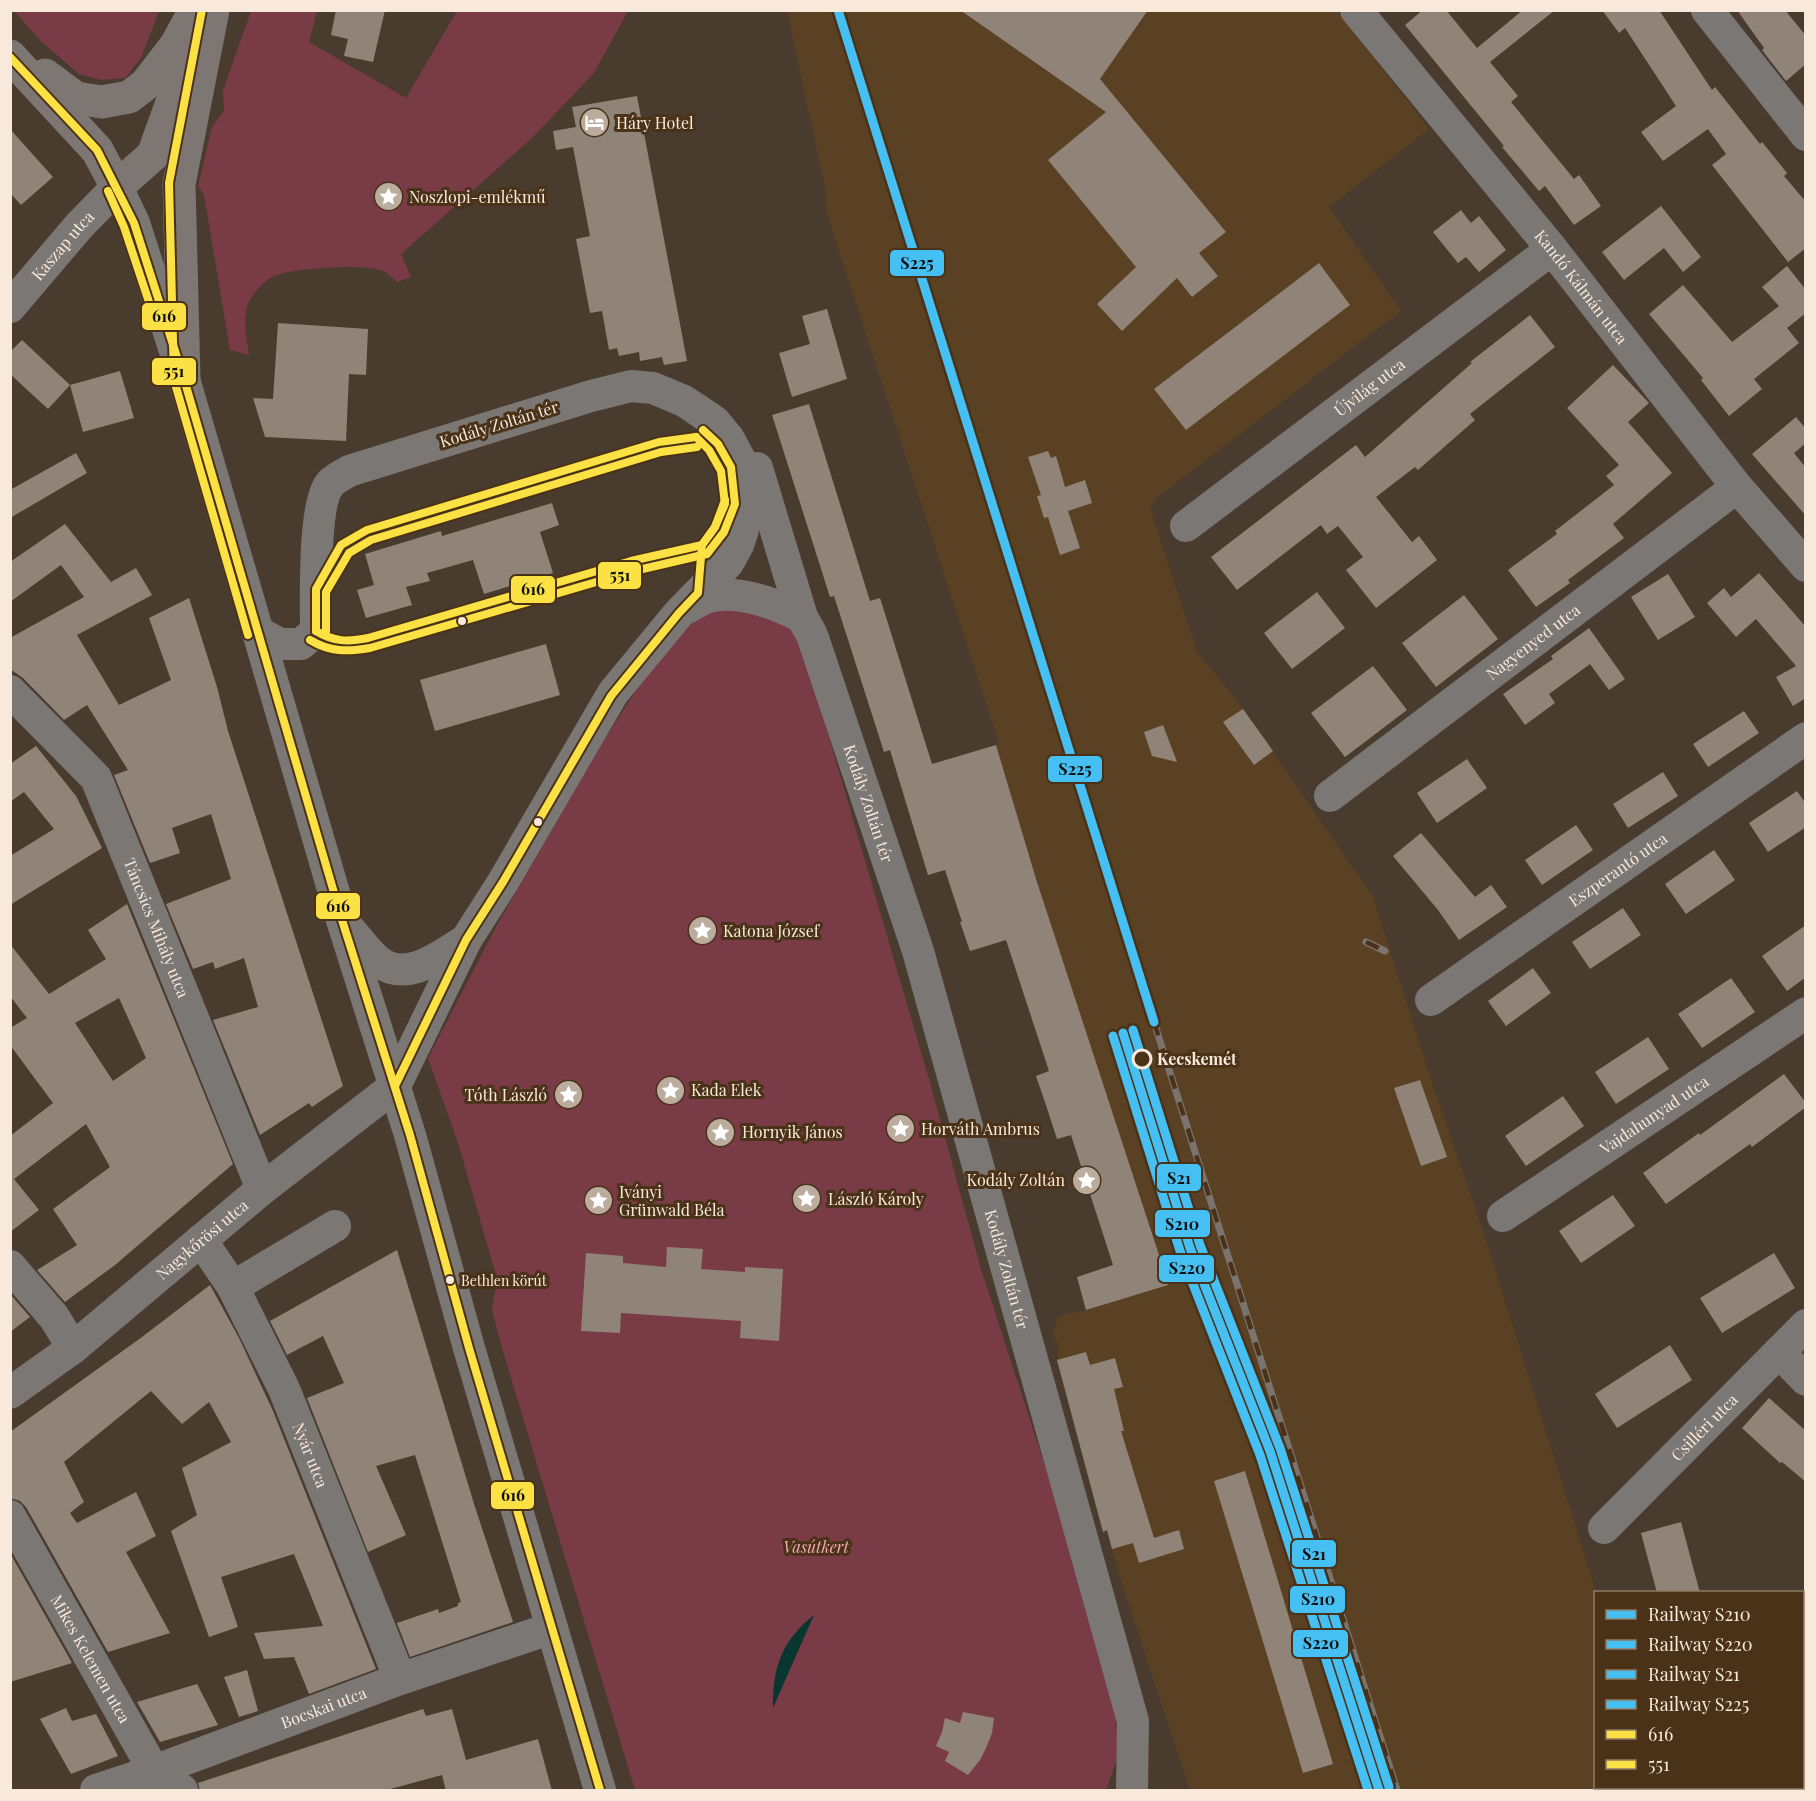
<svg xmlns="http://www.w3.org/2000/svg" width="1816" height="1801" viewBox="0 0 1816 1801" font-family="'Playfair Display',serif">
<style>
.built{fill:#5b4123}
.green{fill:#793b46}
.water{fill:#0a3632}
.building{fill:#8f8477;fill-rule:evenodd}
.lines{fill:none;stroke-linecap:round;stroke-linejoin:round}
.minor{stroke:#7b7775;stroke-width:32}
.major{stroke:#7d7672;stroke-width:33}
.rail-casing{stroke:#7a736e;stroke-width:7}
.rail{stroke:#4a3218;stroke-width:4.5;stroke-dasharray:14;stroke-linecap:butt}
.bus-1-casing{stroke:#4a3218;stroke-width:12}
.bus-2-casing{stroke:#4a3218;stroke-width:12}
.bus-1{stroke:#fbe143;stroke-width:8}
.bus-2{stroke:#fbe143;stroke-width:8}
.rail-1-casing{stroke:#4a3218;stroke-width:14}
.rail-2-casing{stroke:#4a3218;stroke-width:14}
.rail-3-casing{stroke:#4a3218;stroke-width:14}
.rail-4-casing{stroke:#4a3218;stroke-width:14}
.rail-1{stroke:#46bff2;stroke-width:9}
.rail-2{stroke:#46bff2;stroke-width:9}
.rail-3{stroke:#46bff2;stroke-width:9}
.rail-4{stroke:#46bff2;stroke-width:9}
.bus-dot{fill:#f8e9da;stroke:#4a3218;stroke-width:2}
.stop-dot{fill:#4a3218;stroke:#f8e9da;stroke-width:3}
.labels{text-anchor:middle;stroke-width:6;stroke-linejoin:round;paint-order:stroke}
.bus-label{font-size:14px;fill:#f8e9da;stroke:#4a3218;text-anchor:start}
.poi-label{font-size:16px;fill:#f8e9da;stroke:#4a3218;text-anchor:start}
.street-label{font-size:16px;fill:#f8e9da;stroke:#4a3218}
.stop-label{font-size:16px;font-weight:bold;fill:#f8e9da;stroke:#4a3218;text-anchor:start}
.park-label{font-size:16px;font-style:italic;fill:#f6a9b6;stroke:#4a3218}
.line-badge{stroke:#4a3218;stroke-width:2}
.pale-badge-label{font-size:16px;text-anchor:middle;font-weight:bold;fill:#111}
</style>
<rect width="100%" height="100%" fill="#493c2e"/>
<polygon class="built" points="787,11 1337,11 1429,129 1329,207 1401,311 1155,499 1150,508 1197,652 1239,703 1373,897 1430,1077 1483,1231 1596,1592 1596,1788 1657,1788 1658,1790 1190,1790 1121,1581 1107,1531 1103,1532 1057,1360 1059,1347 1053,1335 1058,1316 1086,1310 1077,1277 1127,1261 1106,1242 1071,1136 1057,1139 1036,1076 1049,1071 1015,967 1029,962 1020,936 970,951 960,922 1042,896 996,745 999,743 826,211 826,192"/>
<g class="green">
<polygon points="14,11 159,11 141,58 125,78 101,80 79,74 41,41"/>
<path d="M251 11H317L309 42 406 98 457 11H628L594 73 531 139 401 254 411 277 397 282C393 279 388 273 383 271 366 263 288 268 272 277 262 283 253 293 248 304 242 320 247 339 249 355L230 350 204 195 198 186 212 127 224 111 223 91Z"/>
<polygon points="703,608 770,614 799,635 931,1086 981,1269 1056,1500 1116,1710 1118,1756 1106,1790 635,1790 502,1348 492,1310 497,1279 458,1143 428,1058 497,925 601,745 676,628"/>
</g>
<path class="water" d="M814 1615 773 1708C772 1668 782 1640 814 1615Z"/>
<g class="building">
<polygon points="336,10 385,10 373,62 344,56 348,39 331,35"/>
<polygon points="960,10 1148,10 1100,79 1226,232 1199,253 1218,276 1192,297 1177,278 1122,331 1097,304 1136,267 1048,160 1106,112"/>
<polygon points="1423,10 1446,10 1477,48 1523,10 1555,10 1490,62 1518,96 1511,102 1574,179 1579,175 1601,206 1574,225 1545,186 1539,191 1502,147 1504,146 1405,25"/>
<polygon points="1602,10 1659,10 1712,90 1715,87 1760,144 1762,142 1787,173 1784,176 1806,202 1806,248 1788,262 1712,165 1726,154 1708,129 1663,161 1641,132 1676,106 1625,28 1619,33"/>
<polygon points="1737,10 1785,10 1806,36 1806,64 1786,81 1762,50 1764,48"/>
<polygon points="637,96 687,361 664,365 662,357 640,361 639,352 619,356 617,348 609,350 602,311 590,313 576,239 590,236 573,147 556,150 553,131 576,127 572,107"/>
<polygon points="10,129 53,177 21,205 10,193"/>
<polygon points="1661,206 1701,257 1683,272 1664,248 1624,280 1602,252"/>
<polygon points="1461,210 1471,223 1479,216 1506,250 1479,272 1466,257 1458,263 1433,232"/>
<polygon points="1319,263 1350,305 1186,430 1154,389"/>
<polygon points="1787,266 1806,290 1806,313 1787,328 1799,343 1754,379 1762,389 1729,416 1701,380 1703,378 1649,314 1683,285 1732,342 1779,306 1762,287"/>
<polygon points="827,309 847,379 792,397 779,353 810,344 802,316"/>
<polygon points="1530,315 1555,347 1470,414 1475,420 1418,470 1415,467 1376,497 1412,542 1419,536 1437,560 1376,608 1346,570 1363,557 1338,526 1327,534 1321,525 1237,590 1211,557 1356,445 1365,457 1472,363 1470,362"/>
<polygon points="278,323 368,329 366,375 349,374 346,441 265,437 253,398 273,399"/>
<polygon points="22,340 70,385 48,409 10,374 10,352"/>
<polygon points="1613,365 1649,403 1628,422 1672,473 1613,524 1624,538 1568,580 1570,583 1536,607 1508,570 1557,534 1555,531 1614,485 1606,476 1619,465 1567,408"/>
<polygon points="120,371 134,418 83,432 70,385"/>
<polygon points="809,404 870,601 880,598 932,764 996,745 1037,882 1159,1255 1164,1256 1167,1267 1164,1271 1168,1285 1086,1310 1077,1277 1113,1265 1071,1135 1057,1139 1045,1102 1036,1076 1049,1071 1006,940 970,951 960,922 962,922 945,870 928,875 890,750 884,752 834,596 830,597 772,415"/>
<polygon points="1796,417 1806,429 1806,443 1794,453 1806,468 1806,516 1752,454"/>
<polygon points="1048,451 1051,458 1056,456 1065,487 1085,480 1092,503 1068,511 1080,548 1060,555 1048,517 1044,518 1037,496 1041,495 1028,457"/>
<polygon points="76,453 87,473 10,518 10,490"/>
<polygon points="552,503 559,525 540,532 553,573 484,594 473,560 427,573 430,581 406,587 412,605 366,618 357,590 374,585 365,554 441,531 442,536"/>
<polygon points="65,524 111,582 136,568 152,595 77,635 119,705 171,680 149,618 189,598 217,687 228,731 343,1086 312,1107 309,1103 260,1135 213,1020 258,1007 244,958 215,969 213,962 193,969 166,904 231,879 211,814 172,828 180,853 150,863 114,775 128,770 87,705 64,720 23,678 10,669 10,638 84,597 61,565 10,602 10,562"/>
<polygon points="1759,573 1806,627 1806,698 1793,706 1776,677 1796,666 1756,619 1736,637 1707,603 1724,588 1731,597"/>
<polygon points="1668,574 1695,617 1658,640 1631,597"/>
<polygon points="1317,592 1345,628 1292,669 1264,633"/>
<polygon points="1464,595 1498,639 1436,687 1402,643"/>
<polygon points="1589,628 1625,679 1609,690 1590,664 1549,694 1555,703 1525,725 1503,694 1553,659 1551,656"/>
<polygon points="546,644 560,695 435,731 420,680"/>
<polygon points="1373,666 1407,710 1345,757 1311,713"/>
<polygon points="1243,709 1273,751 1254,765 1223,722"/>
<polygon points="1744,711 1759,733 1708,767 1693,744"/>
<polygon points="1163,725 1177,762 1152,756 1144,732"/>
<polygon points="36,746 76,796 102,848 10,905 10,856 54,829 24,792 10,802 10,764"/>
<polygon points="1467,759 1487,788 1437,823 1417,793"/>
<polygon points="1663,772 1678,796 1628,828 1613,804"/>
<polygon points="1797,791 1806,804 1806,827 1768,852 1749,823"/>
<polygon points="1576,825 1593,850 1542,885 1525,860"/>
<polygon points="1421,833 1475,897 1491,885 1507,907 1459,940 1438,910 1393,856"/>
<polygon points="1714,850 1735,880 1686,914 1665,884"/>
<path d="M127 904 233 1164 115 1265 65 1302 37 1270 77 1245 53 1209 110 1167 86 1124 14 1179 39 1210 10 1232V1136L53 1103 10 1045V1028L27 1018 10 996V944L49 994 106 959 88 930ZM119 998 146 1058 113 1081 75 1023Z"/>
<polygon points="1623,908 1641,935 1590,969 1572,942"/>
<polygon points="1806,925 1806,977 1787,991 1762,956"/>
<polygon points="1533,968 1551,993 1506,1026 1488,1001"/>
<polygon points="1731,978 1755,1012 1702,1048 1678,1014"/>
<polygon points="1648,1037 1669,1069 1616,1104 1595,1072"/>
<polygon points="1784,1074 1806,1103 1806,1107 1752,1147 1750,1144 1666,1204 1643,1173 1699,1133 1700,1135"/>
<polygon points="1420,1080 1447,1157 1421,1166 1394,1088"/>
<polygon points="1563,1096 1584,1126 1526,1166 1505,1136"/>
<polygon points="1613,1195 1635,1226 1581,1263 1559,1231"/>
<polygon points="667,1247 703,1249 701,1269 745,1272 745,1267 783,1269 779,1341 740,1338 741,1321 621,1313 620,1333 581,1331 586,1253 623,1256 623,1263 666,1267"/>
<polygon points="397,1250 475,1507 513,1622 410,1657 397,1623 438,1609 439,1613 458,1606 458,1603 461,1602 415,1455 376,1466 406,1535 368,1552 307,1398 344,1383 323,1336 287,1355 270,1321"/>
<polygon points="1774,1253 1795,1288 1722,1333 1700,1298"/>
<polygon points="210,1285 239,1338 273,1411 376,1669 309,1694 294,1657 264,1659 254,1633 323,1626 294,1554 221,1577 238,1627 209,1637 171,1531 197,1515 182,1468 231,1442 209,1402 182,1424 151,1391 64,1462 84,1502 70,1513 77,1523 136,1492 156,1536 126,1552 170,1633 108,1652 26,1507 20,1501 10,1498 10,1432 142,1337"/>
<polygon points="10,1294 30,1317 10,1332"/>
<polygon points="1670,1345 1692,1380 1617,1428 1595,1394"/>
<polygon points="1086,1352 1090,1365 1115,1358 1123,1387 1114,1389 1124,1431 1121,1431 1154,1538 1179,1530 1184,1549 1139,1563 1133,1543 1112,1549 1107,1530 1103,1532 1057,1360"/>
<polygon points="1769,1398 1806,1431 1806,1482 1782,1462 1780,1463 1742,1428"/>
<polygon points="1245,1471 1333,1764 1303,1773 1214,1481"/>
<polygon points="1681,1522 1700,1593 1657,1593 1641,1533"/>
<polygon points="10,1553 72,1663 10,1682"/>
<polygon points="247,1670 258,1711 239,1717 224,1677"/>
<polygon points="197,1684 218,1725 160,1742 137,1702"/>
<polygon points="66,1708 72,1721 96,1714 118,1756 71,1774 40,1719"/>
<polygon points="423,1709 426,1716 452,1709 466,1760 538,1739 552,1791 446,1791 442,1775 383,1791 200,1791 198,1783"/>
<polygon points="963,1712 994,1718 992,1733 986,1748 980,1760 968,1775 945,1761 949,1752 936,1746 942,1732 945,1718 960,1723"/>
</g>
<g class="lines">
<g class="minor">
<path id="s1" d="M1356 10 1552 249 1737 487 1806 566"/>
<polyline points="1707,10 1806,135"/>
<path id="s2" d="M10 307 79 226 117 187 134 223 184 379 342 920 410 1135 469 1348 600 1790"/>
<path id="s3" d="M757 468 802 617 812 635 918 951 1133 1721 1132 1790"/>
<path id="s4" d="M1186 526 1552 249"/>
<path d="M687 608C693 605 701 599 708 597 738 589 776 604 802 617"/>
<path id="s5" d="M10 691 96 778 262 1189"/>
<path id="s6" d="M1330 796 1737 487"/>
<path d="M350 930C359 940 368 953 378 961 407 984 441 955 466 940"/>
<path id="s7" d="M1431 1000 1806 738"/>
<path id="s8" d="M1503 1216 1806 1013"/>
<path id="s9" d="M201 1240 233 1287 284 1389 400 1679"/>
<polyline points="10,1266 54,1317 73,1348"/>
<polyline points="233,1287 335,1226"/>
<polyline points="1779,1352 1806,1380"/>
<path id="s10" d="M10 1393 73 1348 262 1189 395 1086 466 940 503 882 613 693 679 613 728 563 738 545 743 530 746 495 745 469 729 439 715 422 702 413 684 401 653 388 631 386 591 396 349 471C343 475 334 479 330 484 313 504 316 602 316 631L301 644H280L258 632"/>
<path id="s11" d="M10 1516 154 1771 182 1790"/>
<path id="s12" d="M1604 1528 1806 1325"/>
<path id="s13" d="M96 1790 154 1771 400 1679 552 1628"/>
</g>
<g class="major">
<polyline points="10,56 97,150 117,187 153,155 184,69"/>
<polyline points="45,75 76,98 102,102 129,97 146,84 176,45 195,10"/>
<polyline points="184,379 179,184 213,10"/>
</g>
<defs>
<g id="rail">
<polyline points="1366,942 1385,951"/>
<polyline points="1154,1022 1397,1790"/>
</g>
</defs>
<use href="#rail" class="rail-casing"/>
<use href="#rail" class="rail"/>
<defs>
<g id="bus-1">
<polyline points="10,57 97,150 134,223 184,379 342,920 410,1135 469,1348 600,1790"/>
<path d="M316 631C334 642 348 642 368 638L631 561 702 545 715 527 725 500"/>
<polyline points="316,631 316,589 341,545 367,530 659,442 696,437"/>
<polyline points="395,1086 466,940 503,882 611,696 679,613 698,593 702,545 715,527 725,504 721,471 709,450 696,437"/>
</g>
<g id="bus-2">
<polyline points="202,10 169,183 174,380 248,635"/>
<polyline points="108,191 124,227 151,308"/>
<polyline points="326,631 326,592 349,553 371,540 661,452 697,447"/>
<path d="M310 640C330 652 347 652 370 648L634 571 707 554 724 532 735 504 731 467 718 444 703 430"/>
</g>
</defs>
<use href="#bus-1" class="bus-1-casing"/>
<use href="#bus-2" class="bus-2-casing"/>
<use href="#bus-1" class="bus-1"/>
<use href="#bus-2" class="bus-2"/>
<defs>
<polyline id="rail-1" points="1123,1033 1190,1248 1270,1451 1379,1790"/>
<polyline id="rail-2" points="1113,1036 1180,1251 1260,1455 1368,1790"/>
<polyline id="rail-3" points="1133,1030 1200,1245 1280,1448 1389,1787"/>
<polyline id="rail-4" points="838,10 1154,1022"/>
</defs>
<use href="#rail-1" class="rail-1-casing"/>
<use href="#rail-2" class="rail-2-casing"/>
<use href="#rail-3" class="rail-3-casing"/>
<use href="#rail-4" class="rail-4-casing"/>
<use href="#rail-1" class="rail-1"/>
<use href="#rail-2" class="rail-2"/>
<use href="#rail-3" class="rail-3"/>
<use href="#rail-4" class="rail-4"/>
</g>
<defs>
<symbol id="hotel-disc" viewBox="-11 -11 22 22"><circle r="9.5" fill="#bbac9e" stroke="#4a3218"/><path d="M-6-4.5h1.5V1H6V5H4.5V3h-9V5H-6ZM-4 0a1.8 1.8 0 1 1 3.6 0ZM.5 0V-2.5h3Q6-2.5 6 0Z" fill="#fff"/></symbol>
<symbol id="sight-disc" viewBox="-11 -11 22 22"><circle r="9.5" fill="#bbac9e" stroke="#4a3218"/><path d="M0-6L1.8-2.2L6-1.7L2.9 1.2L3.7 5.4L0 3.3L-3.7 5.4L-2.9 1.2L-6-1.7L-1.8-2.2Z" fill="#fff"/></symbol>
</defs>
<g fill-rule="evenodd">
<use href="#hotel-disc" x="578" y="106" width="33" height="33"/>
<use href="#sight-disc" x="372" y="180" width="33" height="33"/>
<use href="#sight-disc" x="686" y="914" width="33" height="33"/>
<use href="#sight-disc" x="654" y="1074" width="33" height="33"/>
<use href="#sight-disc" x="552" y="1078" width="33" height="33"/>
<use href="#sight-disc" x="884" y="1112" width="33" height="33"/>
<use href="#sight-disc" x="704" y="1116" width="33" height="33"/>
<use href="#sight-disc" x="1070" y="1164" width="33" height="33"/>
<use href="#sight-disc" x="790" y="1182" width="33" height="33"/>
<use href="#sight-disc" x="582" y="1184" width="33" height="33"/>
</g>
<g class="bus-dot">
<circle cx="462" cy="621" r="5"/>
<circle cx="538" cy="822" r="5"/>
<circle cx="450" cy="1280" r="5"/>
</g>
<circle class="stop-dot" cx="1142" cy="1059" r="9"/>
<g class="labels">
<g class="bus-label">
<text x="461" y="1286">Bethlen körút</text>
</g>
<g class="poi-label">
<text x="616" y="129">Háry Hotel</text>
<text x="409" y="203">Noszlopi-emlékmű</text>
<text x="723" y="937">Katona József</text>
<text x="691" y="1096">Kada Elek</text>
<text x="547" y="1101" text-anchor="end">Tóth László</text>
<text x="921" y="1135">Horváth Ambrus</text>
<text x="742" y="1138">Hornyik János</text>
<text x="1065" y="1186" text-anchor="end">Kodály Zoltán</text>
<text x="619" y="1198">Iványi<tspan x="619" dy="18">Grünwald Béla</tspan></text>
<text x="828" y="1205">László Károly</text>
</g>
<g class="street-label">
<text dy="6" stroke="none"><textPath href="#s2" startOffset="81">Kaszap utca</textPath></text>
<text dy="6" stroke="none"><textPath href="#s1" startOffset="357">Kandó Kálmán utca</textPath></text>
<text dy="6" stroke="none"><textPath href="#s4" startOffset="230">Újvilág utca</textPath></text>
<text transform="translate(499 424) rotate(-17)" y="6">Kodály Zoltán tér</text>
<text dy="6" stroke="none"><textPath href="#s6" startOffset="255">Nagyenyed utca</textPath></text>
<text dy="6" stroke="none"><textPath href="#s3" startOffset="354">Kodály Zoltán tér</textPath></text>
<text dy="6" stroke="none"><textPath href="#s7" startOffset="228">Eszperantó utca</textPath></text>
<text dy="6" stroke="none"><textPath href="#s5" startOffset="284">Táncsics Mihály utca</textPath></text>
<text dy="6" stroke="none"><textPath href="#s8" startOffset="182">Vajdahunyad utca</textPath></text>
<text dy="6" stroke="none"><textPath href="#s10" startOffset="246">Nagykőrösi utca</textPath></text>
<text dy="6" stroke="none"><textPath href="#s3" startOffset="840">Kodály Zoltán tér</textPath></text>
<text dy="6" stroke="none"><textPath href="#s12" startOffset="142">Csilléri utca</textPath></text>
<text dy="6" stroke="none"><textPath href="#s9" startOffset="242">Nyár utca</textPath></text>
<text dy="6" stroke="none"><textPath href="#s11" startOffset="164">Mikes Kelemen utca</textPath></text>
<text dy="6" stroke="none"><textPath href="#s13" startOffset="242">Bocskai utca</textPath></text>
</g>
<g class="stop-label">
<text x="1157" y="1065">Kecskemét</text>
</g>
<g class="park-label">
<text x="816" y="1553">Vasútkert</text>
</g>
</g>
<g class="line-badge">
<rect x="889" y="249" width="56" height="28" rx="6" fill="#46bff2"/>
<rect x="141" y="302" width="46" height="29" rx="6" fill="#fbe143"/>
<rect x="151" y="357" width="46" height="29" rx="6" fill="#fbe143"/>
<rect x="597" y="561" width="45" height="29" rx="6" fill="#fbe143"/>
<rect x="510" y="575" width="46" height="29" rx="6" fill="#fbe143"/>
<rect x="1047" y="755" width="56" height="28" rx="6" fill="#46bff2"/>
<rect x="315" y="892" width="46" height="28" rx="6" fill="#fbe143"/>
<rect x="1156" y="1163" width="46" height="29" rx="6" fill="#46bff2"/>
<rect x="1154" y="1209" width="57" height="29" rx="6" fill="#46bff2"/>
<rect x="1158" y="1254" width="57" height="29" rx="6" fill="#46bff2"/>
<rect x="490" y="1481" width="45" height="29" rx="6" fill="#fbe143"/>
<rect x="1291" y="1539" width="46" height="29" rx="6" fill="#46bff2"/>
<rect x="1289" y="1585" width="57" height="29" rx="6" fill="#46bff2"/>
<rect x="1292" y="1629" width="57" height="29" rx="6" fill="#46bff2"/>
</g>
<g class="pale-badge-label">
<text x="917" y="269">S225</text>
<text x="164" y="322">616</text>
<text x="174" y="377">551</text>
<text x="620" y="581">551</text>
<text x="533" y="595">616</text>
<text x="1075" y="775">S225</text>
<text x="338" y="912">616</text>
<text x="1179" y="1184">S21</text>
<text x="1182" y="1230">S210</text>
<text x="1187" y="1274">S220</text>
<text x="513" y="1501">616</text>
<text x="1314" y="1560">S21</text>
<text x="1318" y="1605">S210</text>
<text x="1321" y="1649">S220</text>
</g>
<rect width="1816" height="1801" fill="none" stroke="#f8e9da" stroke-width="24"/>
<rect x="1594" y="1591" width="210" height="198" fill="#4a3218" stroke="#907b66" stroke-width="1.5"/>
<rect x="1606" y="1610" width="30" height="9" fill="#46bff2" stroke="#907b66" stroke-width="1.5"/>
<text x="1648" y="1621" font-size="18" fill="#f8e9da">Railway S210</text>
<rect x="1606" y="1640" width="30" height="9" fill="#46bff2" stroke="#907b66" stroke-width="1.5"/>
<text x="1648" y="1651" font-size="18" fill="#f8e9da">Railway S220</text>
<rect x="1606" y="1670" width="30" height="9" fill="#46bff2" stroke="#907b66" stroke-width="1.5"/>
<text x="1648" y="1681" font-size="18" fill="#f8e9da">Railway S21</text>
<rect x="1606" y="1700" width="30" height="9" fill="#46bff2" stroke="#907b66" stroke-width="1.5"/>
<text x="1648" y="1711" font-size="18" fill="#f8e9da">Railway S225</text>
<rect x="1606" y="1730" width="30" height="9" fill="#fbe143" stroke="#907b66" stroke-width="1.5"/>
<text x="1648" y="1741" font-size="18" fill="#f8e9da">616</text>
<rect x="1606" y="1760" width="30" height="9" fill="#fbe143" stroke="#907b66" stroke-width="1.5"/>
<text x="1648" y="1771" font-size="18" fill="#f8e9da">551</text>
</svg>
